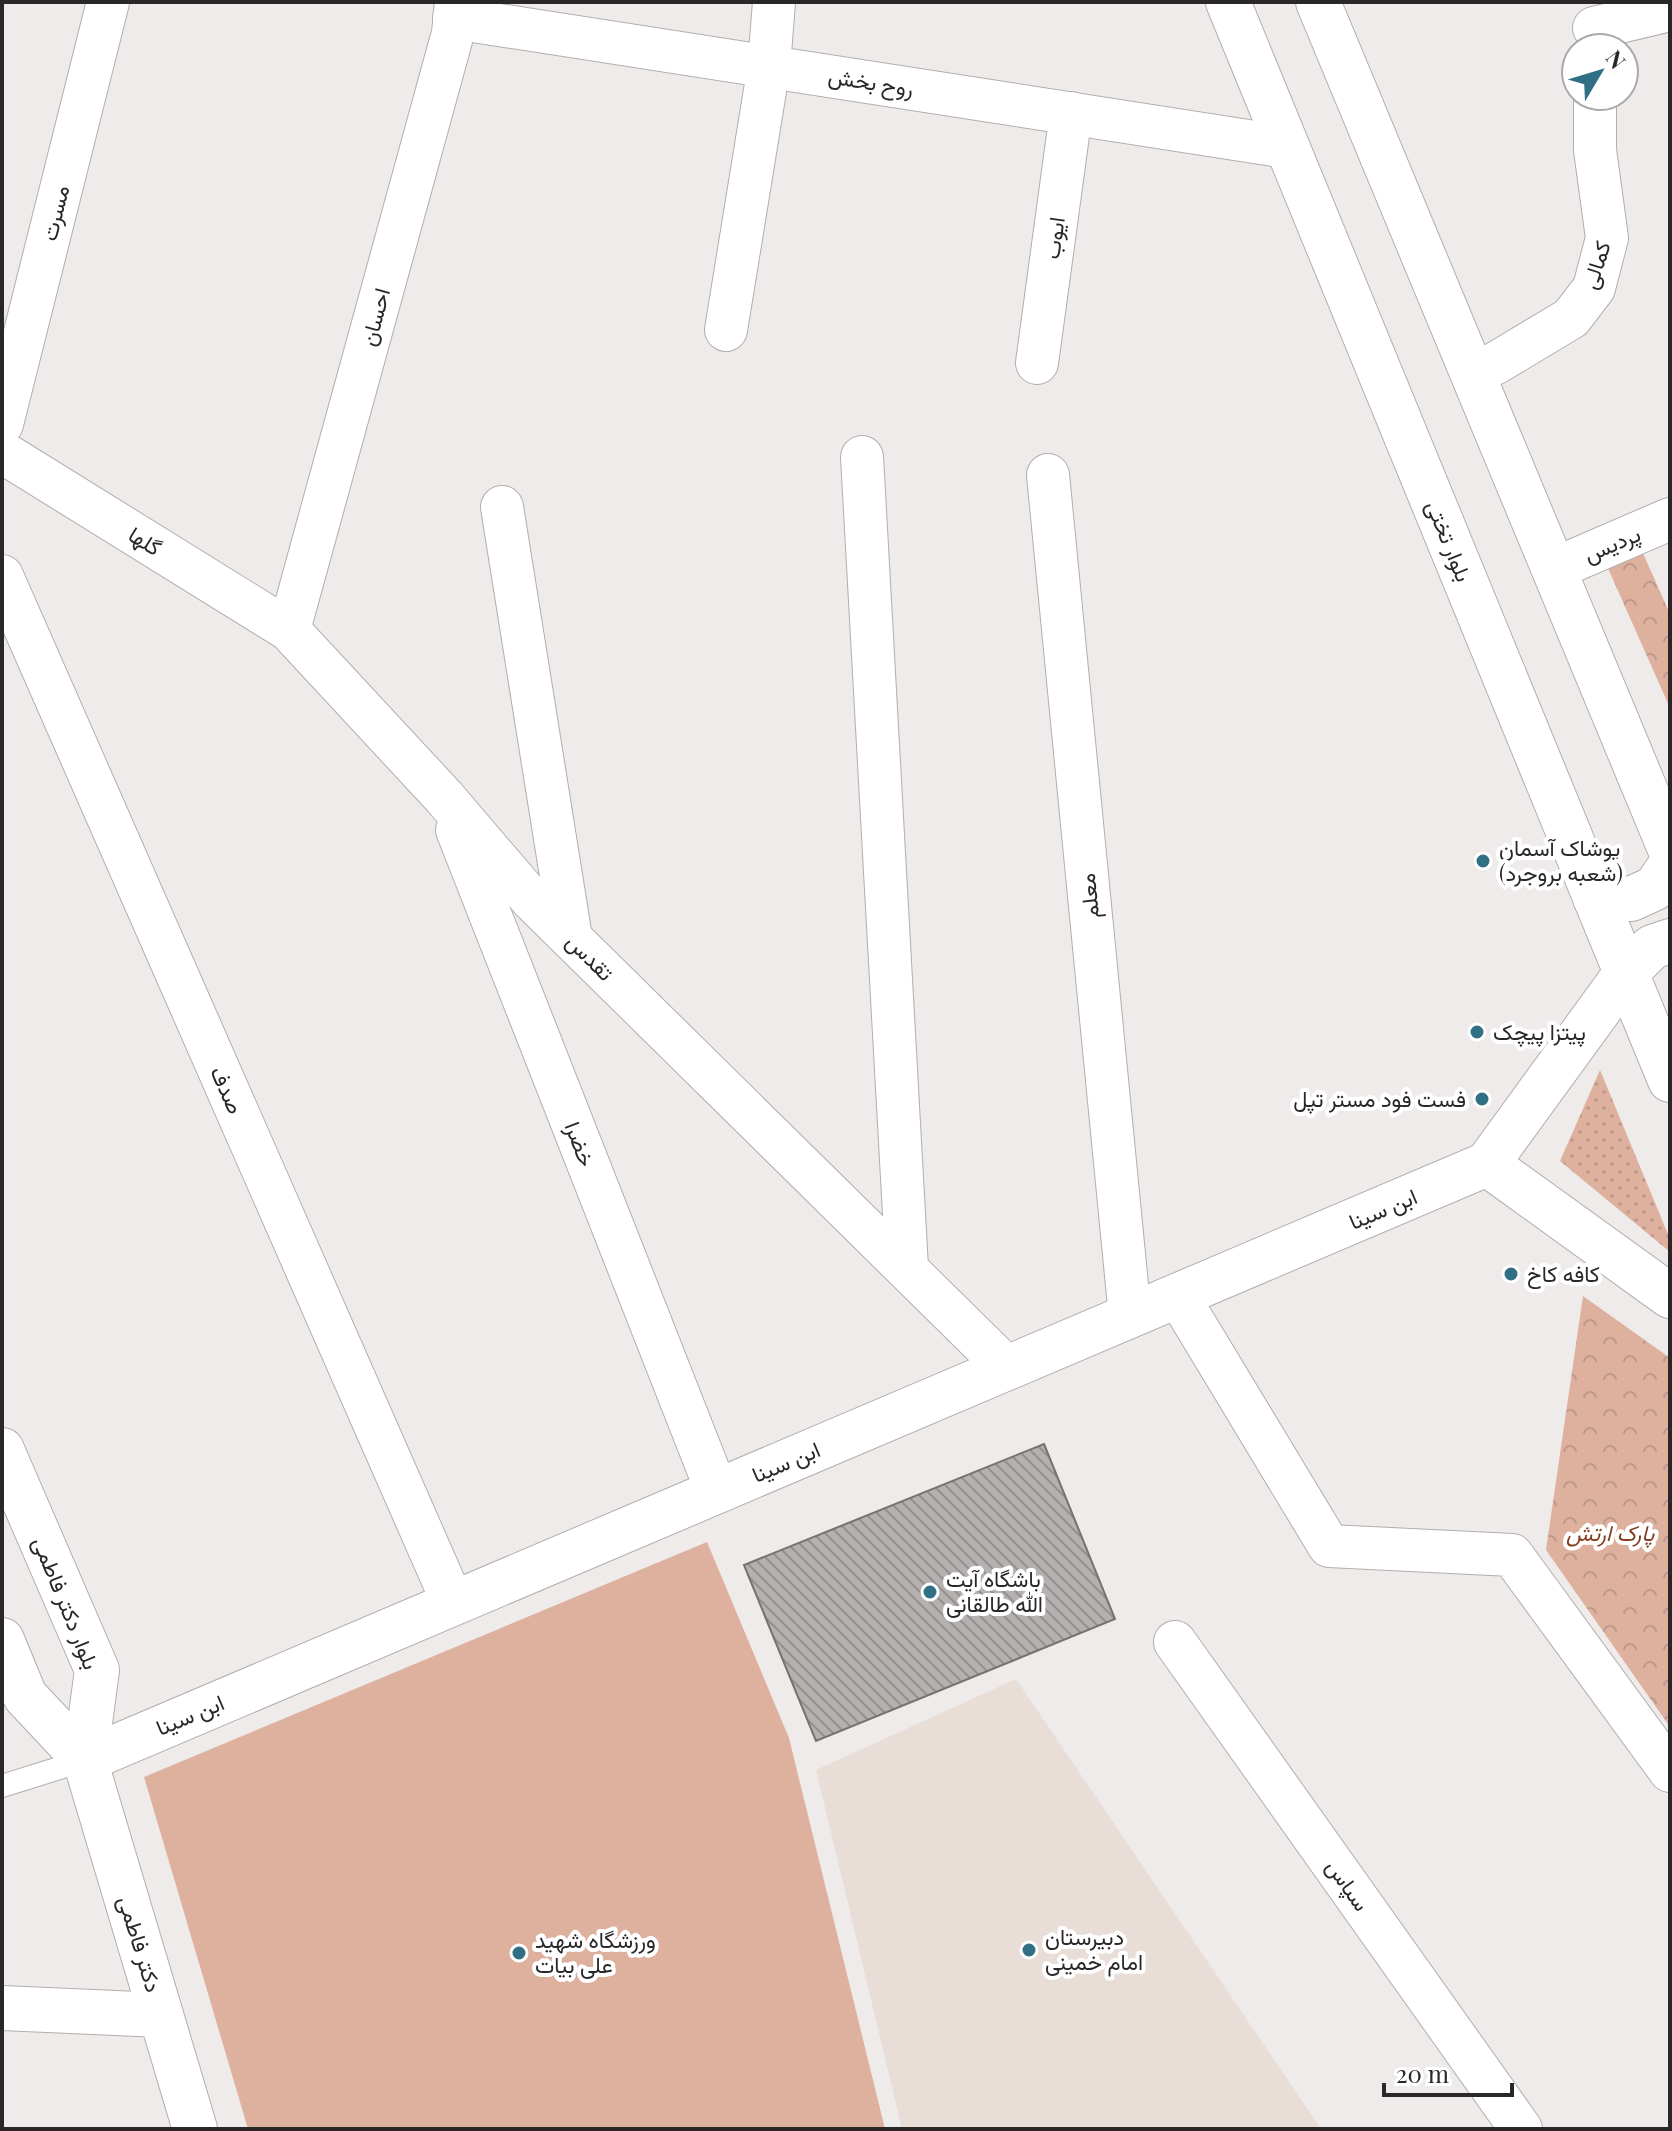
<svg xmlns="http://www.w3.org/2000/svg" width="1672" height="2131" viewBox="0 0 1672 2131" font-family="'Playfair Display',Vazirmatn,serif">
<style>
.built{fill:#e9ddd8}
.grass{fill:url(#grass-dots)}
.forest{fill:url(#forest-crowns)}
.garden{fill:#deb19f}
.building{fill:url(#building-back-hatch);stroke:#767271;stroke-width:2}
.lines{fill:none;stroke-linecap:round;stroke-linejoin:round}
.lane-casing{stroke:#b2aeac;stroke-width:24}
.street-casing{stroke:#b2aeac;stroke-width:44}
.secondary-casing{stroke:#b2aeac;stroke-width:46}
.lane{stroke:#fff;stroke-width:22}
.street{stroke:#fff;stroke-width:42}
.secondary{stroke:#fff;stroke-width:44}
.poi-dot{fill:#306f84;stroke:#fff;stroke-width:3}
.labels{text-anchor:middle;stroke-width:8;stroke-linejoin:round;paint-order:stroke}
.street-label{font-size:22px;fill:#292727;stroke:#fff}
.poi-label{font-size:22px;fill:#292727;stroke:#fff;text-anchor:start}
.park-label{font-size:22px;font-style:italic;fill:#843e1f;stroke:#fff}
</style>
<defs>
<pattern id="grass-dots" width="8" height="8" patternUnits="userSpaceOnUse" patternTransform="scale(2)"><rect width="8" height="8" fill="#deb19f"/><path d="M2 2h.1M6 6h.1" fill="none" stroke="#be9889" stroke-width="1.8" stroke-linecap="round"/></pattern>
<pattern id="forest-crowns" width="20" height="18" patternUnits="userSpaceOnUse" patternTransform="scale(2)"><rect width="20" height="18" fill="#deb19f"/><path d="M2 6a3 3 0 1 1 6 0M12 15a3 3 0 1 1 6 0" fill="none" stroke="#be9889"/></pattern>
<pattern id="building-back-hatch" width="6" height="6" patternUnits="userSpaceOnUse" patternTransform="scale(2)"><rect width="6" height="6" fill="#b5b1b0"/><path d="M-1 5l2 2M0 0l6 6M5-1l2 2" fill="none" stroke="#93908f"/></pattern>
</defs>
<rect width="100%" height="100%" fill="#efebea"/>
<polygon class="built" points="1016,1679 1321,2129 902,2129 816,1770"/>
<polygon class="grass" points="1600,1070 1670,1239 1670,1252 1560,1161"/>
<g class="forest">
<polygon points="1626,515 1670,614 1670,708 1591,530"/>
<polygon points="1583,1296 1670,1358 1670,1727 1546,1550"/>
</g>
<polygon class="garden" points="707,1542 789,1738 885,2129 248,2129 144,1777"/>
<polygon class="building" points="1044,1444 1115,1619 816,1741 744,1565"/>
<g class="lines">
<defs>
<polyline id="lane" points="2,1786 85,1760"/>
<g id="street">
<polyline points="454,18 1287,147"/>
<polyline points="1594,28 1670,10"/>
<polyline points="726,330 769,66 774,2"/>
<polyline points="1037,363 1071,113"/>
<polyline points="1473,374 1496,363 1571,318 1594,288 1607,238 1595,150 1595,96"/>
<polyline points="2,424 108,2"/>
<polyline points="2,452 289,630 444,797 532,900 1007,1368"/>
<polyline points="862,457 907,1268"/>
<polyline points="1048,475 1130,1316"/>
<polyline points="502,507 571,938"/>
<polyline points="1554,569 1670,519"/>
<polyline points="2,576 453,1603"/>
<polyline points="289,630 453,33 456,2"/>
<polyline points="457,830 717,1492"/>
<polyline points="1178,1296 1329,1546 1512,1555 1670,1771"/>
<polyline points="1175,1642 1521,2129"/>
</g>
<g id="secondary">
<polyline points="1228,2 1670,1080"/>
<polyline points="1318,2 1670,849"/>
<polyline points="1595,898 1631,899 1655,888 1670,866"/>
<polyline points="1487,1164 1670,1296"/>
<polyline points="2,1450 97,1670 85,1760 195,2129"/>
<polyline points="2,1640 25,1696 85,1760"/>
<polyline points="85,1760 1487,1164 1626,973 1652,947 1670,941"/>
<polyline points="2,2008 161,2015"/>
</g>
</defs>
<use href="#lane" class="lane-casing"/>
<use href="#street" class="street-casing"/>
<use href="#secondary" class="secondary-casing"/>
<use href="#lane" class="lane"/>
<use href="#street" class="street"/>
<use href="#secondary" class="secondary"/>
</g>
<g class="poi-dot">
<circle cx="1483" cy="861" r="8"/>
<circle cx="1477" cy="1032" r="8"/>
<circle cx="1482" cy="1099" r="8"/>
<circle cx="1511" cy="1274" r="8"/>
<circle cx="930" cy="1592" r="8"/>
<circle cx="1029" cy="1950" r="8"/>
<circle cx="519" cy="1953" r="8"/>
</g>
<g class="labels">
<g class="street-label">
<text transform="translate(871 82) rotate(9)" y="8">روح بخش</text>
<text transform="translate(55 213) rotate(-76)" y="8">مسرت</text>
<text transform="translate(1054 238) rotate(-82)" y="8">ایوب</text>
<text transform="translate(1596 265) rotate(-72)" y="8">کمالی</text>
<text transform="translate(375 317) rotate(-75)" y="8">احسان</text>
<text transform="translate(145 541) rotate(32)" y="8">گلها</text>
<text transform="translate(1449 541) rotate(68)" y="8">بلوار تختی</text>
<text transform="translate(1612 544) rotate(-23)" y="8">پردیس</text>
<text transform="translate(1089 896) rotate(-96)" y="8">معلم</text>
<text transform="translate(590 957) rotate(45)" y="8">تقدس</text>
<text transform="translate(227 1090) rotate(66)" y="8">صدف</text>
<text transform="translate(580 1144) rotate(69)" y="8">خضرا</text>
<text transform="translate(1383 1209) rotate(-23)" y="8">ابن سینا</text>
<text transform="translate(786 1462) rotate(-23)" y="8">ابن سینا</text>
<text transform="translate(66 1603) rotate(68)" y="8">بلوار دکتر فاطمی</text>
<text transform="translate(190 1715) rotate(-23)" y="8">ابن سینا</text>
<text transform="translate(1348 1885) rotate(55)" y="8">سپاس</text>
<text transform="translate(140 1944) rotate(73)" y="8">دکتر فاطمی</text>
</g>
<g class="poi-label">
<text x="1499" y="856">پوشاک آسمان<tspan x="1499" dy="25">(شعبه بروجرد)</tspan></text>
<text x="1493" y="1040">پیتزا پیچک</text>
<text x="1466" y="1107" text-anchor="end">فست فود مستر تپل</text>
<text x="1527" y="1282">کافه کاخ</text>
<text x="946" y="1587">باشگاه آیت<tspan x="946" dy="25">الله طالقانی</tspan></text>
<text x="1045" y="1945">دبیرستان<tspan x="1045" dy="25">امام خمینی</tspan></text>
<text x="535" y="1948">ورزشگاه شهید<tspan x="535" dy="25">علی بیات</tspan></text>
</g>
<g class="park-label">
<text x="1610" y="1541">پارک ارتش</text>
</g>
</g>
<rect width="1672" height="2131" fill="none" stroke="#292727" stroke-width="8"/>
<g transform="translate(1600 72) rotate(52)"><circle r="38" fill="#ffffff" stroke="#a9a9a9" stroke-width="2"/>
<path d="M0-6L14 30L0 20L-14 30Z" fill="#306f84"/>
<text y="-12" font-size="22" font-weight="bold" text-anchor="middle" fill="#292727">N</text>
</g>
<path d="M1384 2083v12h128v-12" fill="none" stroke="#292727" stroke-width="4"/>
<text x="1396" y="2083" font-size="24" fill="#292727" stroke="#ffffff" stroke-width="6" paint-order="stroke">20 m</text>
</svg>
